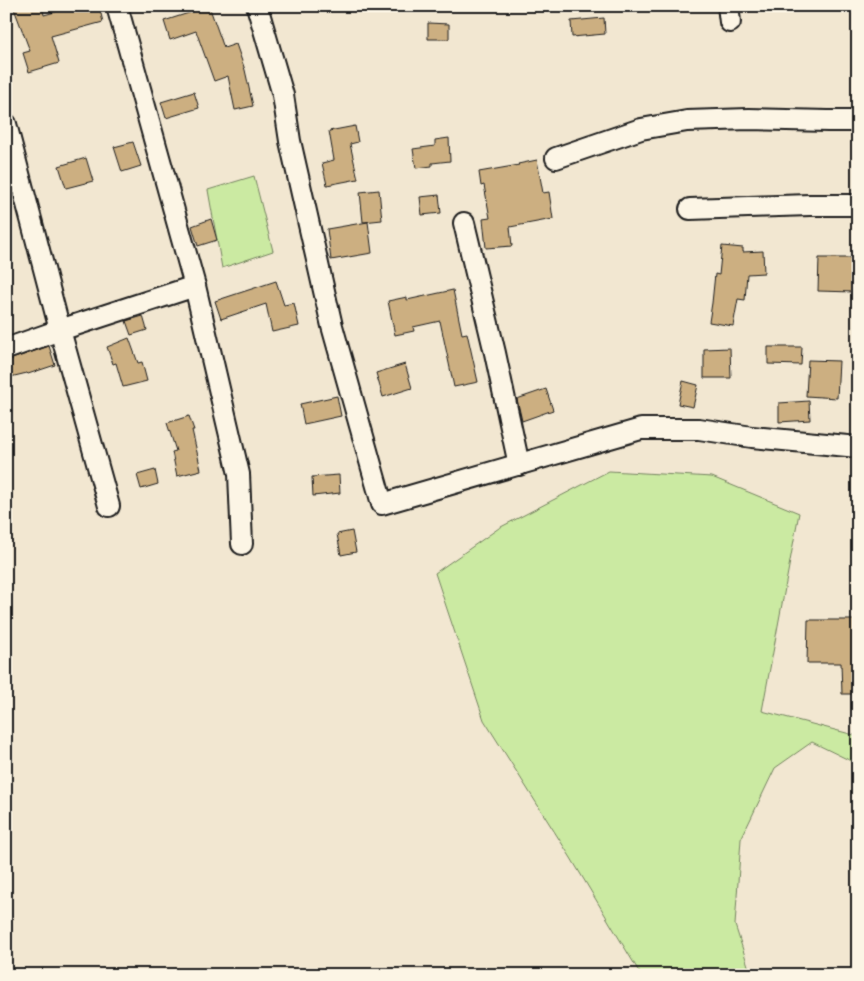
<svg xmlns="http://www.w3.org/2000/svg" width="864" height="981" viewBox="0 0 864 981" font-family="Pangolin,sans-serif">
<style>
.green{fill:#cbeaa2;stroke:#74835f}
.building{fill:#ccaf81;stroke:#1c1c1c}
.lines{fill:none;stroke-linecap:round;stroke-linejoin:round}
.street-casing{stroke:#1c1c1c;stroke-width:24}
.street{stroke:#fcf5e5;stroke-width:20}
</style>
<rect width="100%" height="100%" fill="#f2e7d1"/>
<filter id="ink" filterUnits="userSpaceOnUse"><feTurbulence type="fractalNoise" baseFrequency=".02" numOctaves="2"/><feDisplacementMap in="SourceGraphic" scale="10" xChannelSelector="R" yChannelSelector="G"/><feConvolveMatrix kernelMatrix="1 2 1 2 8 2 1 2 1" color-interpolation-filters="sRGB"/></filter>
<g filter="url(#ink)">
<g class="green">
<polygon points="254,176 273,251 222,268 208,190"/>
<polygon points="609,471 712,477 799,513 762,711 858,736 858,772 851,761 812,742 775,768 741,839 735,925 751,975 641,975 571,858 484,720 435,573 499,528"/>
</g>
<g class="building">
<polygon points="13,6 42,6 44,15 76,6 99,6 103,22 51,36 59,63 29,72 23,53 30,51"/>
<polygon points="205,6 209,6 224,48 236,44 245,70 253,106 235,110 228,76 214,81 196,31 170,40 164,21 195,11 195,10"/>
<polygon points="604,18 605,34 572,37 571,21"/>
<polygon points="428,23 449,24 449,39 428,39"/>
<polygon points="194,92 199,108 166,118 161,102"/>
<polygon points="355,126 358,142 350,144 358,179 327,185 322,163 334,160 329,131"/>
<polygon points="449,138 450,161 432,163 432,166 416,168 413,149 435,146 435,140"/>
<polygon points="133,142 141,166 122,172 114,147"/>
<polygon points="86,158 93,181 66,188 59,166"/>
<polygon points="537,160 543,193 549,192 553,219 510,227 512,246 486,248 483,219 490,218 484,185 481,186 479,172 519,165 518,164"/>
<polygon points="379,190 382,220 363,222 360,192"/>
<polygon points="439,195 441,213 422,215 420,197"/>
<polygon points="211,219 217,240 198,246 192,226"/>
<polygon points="368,222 372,253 331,260 327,229"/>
<polygon points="722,246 743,248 743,252 763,251 764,273 747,274 745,300 738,299 733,326 709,322 712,303 715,274 719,275"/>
<polygon points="819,258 855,258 854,292 818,291"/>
<polygon points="276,281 284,305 294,303 299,326 272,332 266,304 221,319 215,301"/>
<polygon points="453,290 462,334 467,333 478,382 454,387 440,321 413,327 414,331 395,335 388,301 407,297 407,300"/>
<polygon points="143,316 147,330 131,335 126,321"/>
<polygon points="129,338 138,363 142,362 147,381 123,387 116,363 113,364 107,347"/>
<polygon points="49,346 55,365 28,374 27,373 6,378 6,361"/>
<polygon points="768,347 802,347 801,365 768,364"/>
<polygon points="730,348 731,378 704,378 704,349"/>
<polygon points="808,360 839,361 837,398 806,396"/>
<polygon points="405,364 412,388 383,397 376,373"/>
<polygon points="683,381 698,385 693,407 678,404"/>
<polygon points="546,389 553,410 522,421 517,399"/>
<polygon points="337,396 341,416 304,424 300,404"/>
<polygon points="809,401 810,420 779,422 779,403"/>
<polygon points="189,416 194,430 192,430 201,470 177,476 172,452 176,451 167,423"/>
<polygon points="155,470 158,484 141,489 137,475"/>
<polygon points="339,475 340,493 313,496 312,477"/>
<polygon points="352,531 356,552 341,555 337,534"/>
<polygon points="808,620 855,620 854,675 858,675 858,694 842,694 841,663 807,663"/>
</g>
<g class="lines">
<defs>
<g id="street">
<polyline points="117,6 195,286 239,474 242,544"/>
<polyline points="257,6 283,95 290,141 332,326 382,504 641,429 699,429 752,437 858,447"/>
<polyline points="728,6 730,22"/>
<polyline points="6,124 60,330 109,506"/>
<polyline points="556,158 641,129 687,121 749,119 828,121 858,121"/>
<polyline points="690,209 810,205 858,205"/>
<polyline points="464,223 495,353 519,465"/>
<polyline points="6,349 60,330 195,286"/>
</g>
</defs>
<use href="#street" class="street-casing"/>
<use href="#street" class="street"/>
</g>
</g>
<rect width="864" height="981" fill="none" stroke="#fcf5e5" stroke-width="25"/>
<rect x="12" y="12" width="839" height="956" fill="none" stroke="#1c1c1c" stroke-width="2" filter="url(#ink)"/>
</svg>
